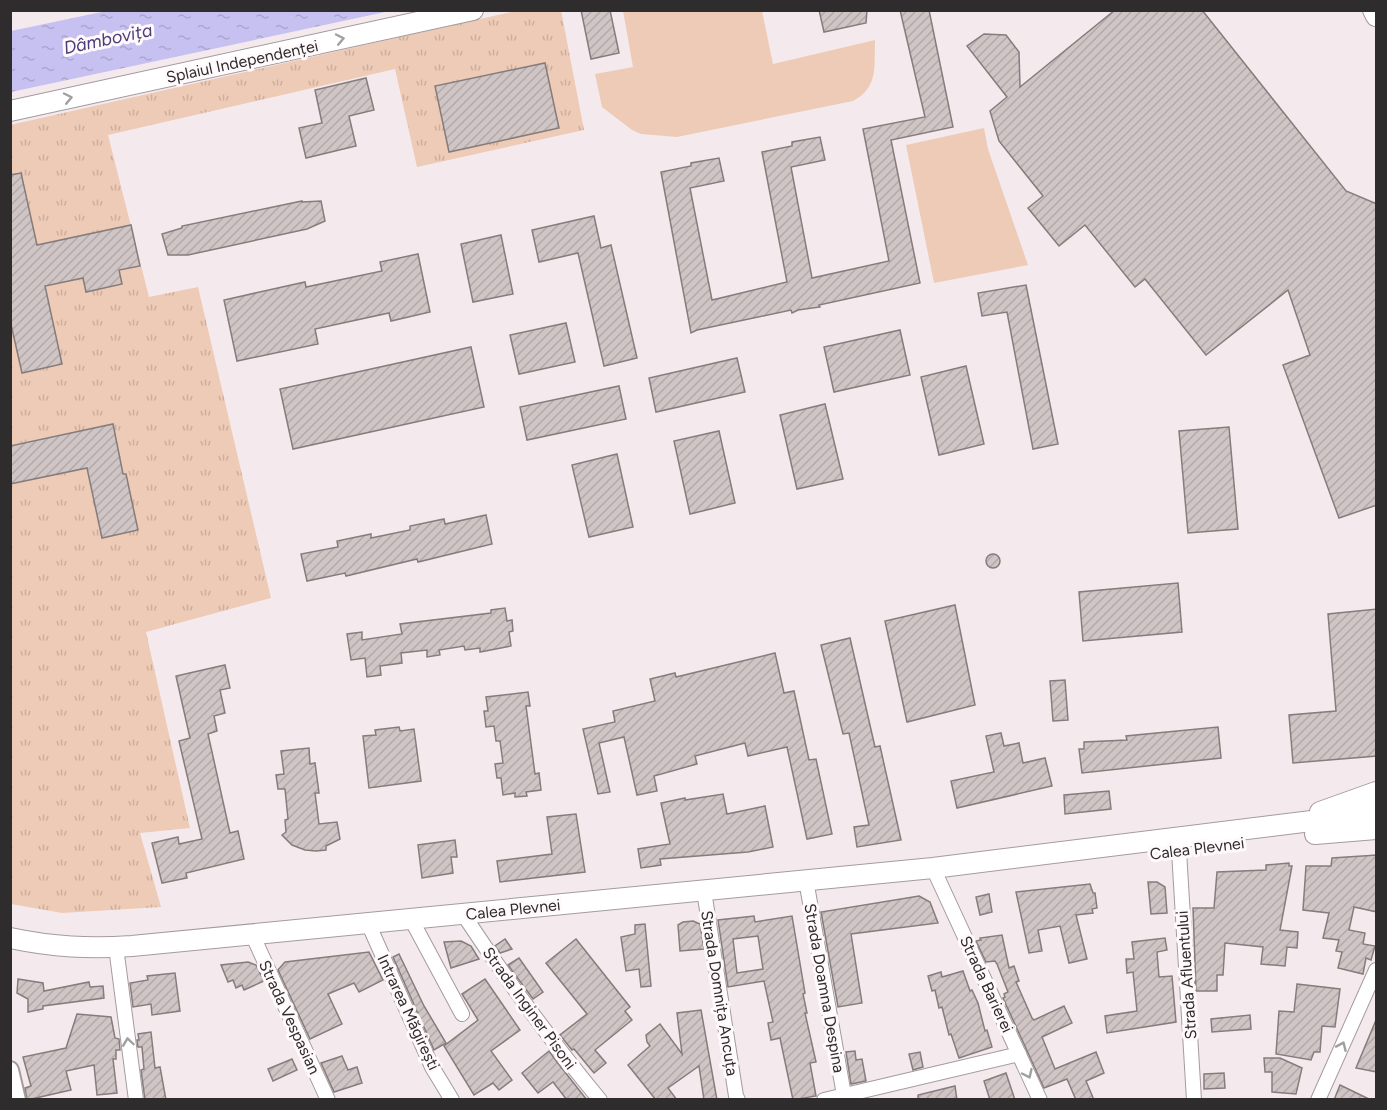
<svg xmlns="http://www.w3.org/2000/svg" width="1387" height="1110" viewBox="0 0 1387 1110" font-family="Figtree,sans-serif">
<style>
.grass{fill:url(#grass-tufts)}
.green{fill:#eecbb6}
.water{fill:url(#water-ripples)}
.building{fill:url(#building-hatch);stroke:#857c7b;stroke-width:1.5;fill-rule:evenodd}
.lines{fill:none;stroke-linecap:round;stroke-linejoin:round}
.minor-casing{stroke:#a49b9f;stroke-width:16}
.tertiary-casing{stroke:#a49b9f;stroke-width:20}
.secondary-casing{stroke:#a49b9f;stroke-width:22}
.minor{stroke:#fff;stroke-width:14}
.tertiary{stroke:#fff;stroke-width:16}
.secondary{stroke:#fff;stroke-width:20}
.oneway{stroke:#a1a0a0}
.labels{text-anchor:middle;stroke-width:6;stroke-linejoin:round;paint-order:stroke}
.street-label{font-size:16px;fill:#2f2c2d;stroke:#fff9fb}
.water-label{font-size:18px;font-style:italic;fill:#493e78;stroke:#fff9fb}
</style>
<defs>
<pattern id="grass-tufts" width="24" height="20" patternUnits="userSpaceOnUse" patternTransform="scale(1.5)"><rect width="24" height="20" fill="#eecbb6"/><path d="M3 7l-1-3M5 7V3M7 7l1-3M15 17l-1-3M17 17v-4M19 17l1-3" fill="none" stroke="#ccae9d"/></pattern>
<pattern id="water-ripples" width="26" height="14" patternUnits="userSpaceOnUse" patternTransform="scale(1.5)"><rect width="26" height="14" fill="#c6c1f0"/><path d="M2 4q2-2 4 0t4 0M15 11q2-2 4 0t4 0" fill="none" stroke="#aaa6ce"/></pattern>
<pattern id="building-hatch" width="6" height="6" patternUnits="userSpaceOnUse" patternTransform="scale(1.5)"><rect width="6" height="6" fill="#d0c5c5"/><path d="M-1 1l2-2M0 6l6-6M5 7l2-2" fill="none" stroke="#b3a9aa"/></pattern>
</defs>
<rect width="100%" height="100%" fill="#f4eaee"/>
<polygon class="grass" points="561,10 584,130 417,167 395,69 108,135 149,297 198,287 271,598 146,632 190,828 140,833 161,907 62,913 11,904 10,125 516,11"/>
<g class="green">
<path d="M623 11H762L773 64 875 40C874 66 879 87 853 101L677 137 641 134 632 130 602 107 595 74 633 67Z"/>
<polygon points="984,128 988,149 1028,265 934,283 906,145"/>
</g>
<polygon class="water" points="111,10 390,10 390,11 11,92 11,31"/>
<g class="building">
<polygon points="581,10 610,10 619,53 591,59"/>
<polygon points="819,10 867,10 866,23 824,32"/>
<polygon points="900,10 929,10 953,127 891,140 920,283 819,305 820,307 798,310 792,313 791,310 697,330 691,333 661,172 691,166 691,163 719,158 724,181 690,188 712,300 787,282 762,152 792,146 792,142 820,137 825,160 791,167 812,278 889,261 863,129 925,117"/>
<polygon points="1115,10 1202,10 1346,191 1377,204 1377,505 1339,518 1283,365 1310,355 1288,290 1206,355 1145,279 1135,287 1085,225 1059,246 1028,208 1043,196 999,141 990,111 1007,97 967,46 984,34 1006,35 1019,52 1020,87"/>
<polygon points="545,63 559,128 449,152 435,86"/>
<polygon points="366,78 374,110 349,116 356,146 306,158 299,128 322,123 315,90"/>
<polygon points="21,173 37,245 131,225 140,266 119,270 122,284 86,292 83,278 45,286 62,364 22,373 10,320 10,175"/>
<polygon points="302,201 302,202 321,201 325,221 307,229 188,255 168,255 162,234 182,228 182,226"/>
<polygon points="594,216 601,248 611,245 637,358 604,366 578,253 539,262 532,230"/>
<polygon points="501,235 513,294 473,302 461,244"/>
<polygon points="418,254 430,312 391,321 389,313 315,329 318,344 237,361 224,300 305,282 306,287 382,271 380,262"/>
<polygon points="1026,285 1058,444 1033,449 1007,312 982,316 978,293"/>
<polygon points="566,323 575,362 519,374 510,335"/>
<polygon points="900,330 910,375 834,392 824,347"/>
<polygon points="471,347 484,407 293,449 280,389"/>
<polygon points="737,358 745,392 656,412 649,378"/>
<polygon points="966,366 984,444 939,455 921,377"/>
<polygon points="619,386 626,419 527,440 520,407"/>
<polygon points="825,404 843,479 797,489 780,415"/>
<polygon points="113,424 123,474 126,474 138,530 102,538 87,468 10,484 10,446"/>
<polygon points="1229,427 1238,529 1188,533 1179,431"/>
<polygon points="719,431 735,503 690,514 674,441"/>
<polygon points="617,454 633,527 589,537 572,465"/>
<polygon points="486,515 492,544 418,562 417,559 346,576 345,573 307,581 301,554 338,547 337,541 371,534 371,538 410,530 410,526 444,519 445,524"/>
<circle cx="993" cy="561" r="7"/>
<polygon points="1178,583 1182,632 1083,641 1079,592"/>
<polygon points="955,605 975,705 907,722 885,621"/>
<polygon points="505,608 507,621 512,620 513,631 509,632 511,646 480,652 480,648 465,650 464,646 439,650 440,655 427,657 427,650 401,653 402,663 380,666 381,675 367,677 365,658 351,660 347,634 362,632 362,640 402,634 400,624 491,613 491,610"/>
<polygon points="1377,609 1377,756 1293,763 1289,715 1336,711 1328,614"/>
<polygon points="850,638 875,747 880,746 901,840 857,847 854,827 869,825 849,733 843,734 821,645"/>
<polygon points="775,653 784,693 794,691 809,760 816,759 832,834 807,839 787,747 748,756 745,743 695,756 697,764 654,776 657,791 637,795 624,737 599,743 610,792 598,794 583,729 615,722 613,711 655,701 650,679 675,673 676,677"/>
<polygon points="225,665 230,688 220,690 225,713 214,716 217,731 208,734 230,833 238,831 244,859 186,873 187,878 162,883 152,843 178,837 179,844 202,839 179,741 190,738 176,676"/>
<polygon points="1065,680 1068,720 1053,721 1050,681"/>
<polygon points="528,692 530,706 526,706 535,774 539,773 541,790 526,792 527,796 515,797 515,793 503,795 501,778 497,778 495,764 503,763 500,741 496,741 494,726 486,727 484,711 488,711 486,697"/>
<polygon points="399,727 400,731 414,729 421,781 369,788 363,736 376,735 375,730"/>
<polygon points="1218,727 1221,758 1082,773 1079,749 1084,749 1084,742 1127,740 1126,736"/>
<polygon points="1001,733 1004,746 1019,743 1023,763 1045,758 1052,786 957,808 951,781 994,772 986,736"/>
<polygon points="309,748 310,764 315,763 319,793 315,793 319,824 337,822 340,839 326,846 326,850 316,851 305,850 292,845 282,835 286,832 285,820 288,819 285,789 278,789 276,775 284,774 281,751"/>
<polygon points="1109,791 1111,809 1065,814 1064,795"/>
<polygon points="723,794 727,814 765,806 773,847 748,852 660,859 661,865 641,868 638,849 670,844 661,803 685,798 685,800"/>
<polygon points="576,814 585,872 500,882 497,861 552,854 547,817"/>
<polygon points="455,840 457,857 451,857 453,873 422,878 418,845"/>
<polygon points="1377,855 1377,912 1354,907 1349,930 1365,933 1363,944 1375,946 1371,960 1366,958 1363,974 1338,968 1342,952 1336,951 1339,940 1323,938 1329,913 1303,910 1306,866 1331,866 1332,858"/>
<polygon points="1289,863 1289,866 1292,866 1280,930 1298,932 1297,948 1287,947 1285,966 1261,964 1263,947 1225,943 1223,975 1217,975 1217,991 1196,991 1193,908 1214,908 1217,872 1266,870 1266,865"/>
<polygon points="1148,882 1157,882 1165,887 1167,913 1151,914"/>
<polygon points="1090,884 1093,893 1095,893 1097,908 1092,909 1093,913 1076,915 1087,959 1069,963 1060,926 1038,930 1042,951 1029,953 1016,892"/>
<polygon points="989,894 992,912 980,915 976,897"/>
<polygon points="919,896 930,902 938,923 851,934 862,1003 838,1007 821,912"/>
<path d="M754 916 755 922 792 916 805 993 803 994 807 1013H805L816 1062 810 1063 816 1096 793 1100 780 1038 771 1040 768 1023 773 1022 764 981 728 987 718 920ZM758 936 763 969 737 973 733 939Z"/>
<polygon points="693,921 700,924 704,949 680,951 678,925 683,922"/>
<polygon points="645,924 651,986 641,987 639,969 626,971 621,937 635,934 635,925"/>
<polygon points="1002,935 1009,968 1014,966 1019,981 1016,982 1032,1018 1034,1020 1064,1006 1072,1023 1042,1037 1055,1069 1096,1052 1104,1073 1086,1081 1094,1100 1076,1100 1067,1079 1044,1088 1003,998 1005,997 1004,994 1008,992 997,964 995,961 986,962 976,941 981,940 980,938"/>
<polygon points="1165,938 1167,950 1157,952 1159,977 1172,976 1176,1022 1107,1033 1105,1016 1137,1011 1133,972 1127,973 1126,959 1134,959 1132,942"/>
<polygon points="505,939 512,949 500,953 495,946"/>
<polygon points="576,939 630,1007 625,1011 632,1020 595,1050 606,1063 594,1073 574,1049 572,1050 560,1035 587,1014 546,963"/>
<polygon points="461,941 471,946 479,959 451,968 444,942"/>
<polygon points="369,952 383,980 359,992 354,983 328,994 342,1024 310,1039 278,970 285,962"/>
<polygon points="399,954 424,1006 446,1043 434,1050 393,957"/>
<polygon points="519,958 543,992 533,999 508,965"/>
<polygon points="248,962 256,965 264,981 244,990 242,985 236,988 233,980 228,982 221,965"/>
<polygon points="963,971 970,991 972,990 978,1003 985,1031 987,1030 992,1047 959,1058 951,1034 949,1035 942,1007 939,1008 935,990 932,991 928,976 941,972 942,977"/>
<polygon points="175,973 180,1011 152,1015 151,1004 133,1007 130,983 148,980 147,976"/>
<polygon points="18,979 43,983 44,991 89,982 90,987 103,986 104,998 43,1006 43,1009 28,1012 28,999 17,993"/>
<polygon points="485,979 520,1030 491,1051 512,1080 499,1090 493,1083 474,1095 444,1046 478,1020 462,994"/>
<polygon points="1297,984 1340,989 1335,1027 1322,1026 1320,1052 1314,1052 1311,1060 1276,1054 1279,1011 1294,1012"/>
<polygon points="701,1010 717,1100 704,1100 699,1066 668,1088 677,1100 656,1100 628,1065 650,1046 647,1042 646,1035 660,1024 682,1054 677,1013"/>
<polygon points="77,1014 111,1017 115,1038 119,1039 120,1050 116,1050 116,1059 113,1059 117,1093 97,1095 94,1065 66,1071 71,1090 27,1100 25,1088 31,1086 23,1057 66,1048"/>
<polygon points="1250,1015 1251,1029 1212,1032 1211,1019"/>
<polygon points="1376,1020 1377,1072 1356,1068"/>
<polygon points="151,1032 155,1068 160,1067 166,1100 145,1100 141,1070 144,1069 142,1047 138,1047 137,1040 139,1040 138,1034"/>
<polygon points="549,1051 557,1062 587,1100 567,1100 553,1082 538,1093 522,1073"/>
<polygon points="855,1051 856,1060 862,1059 866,1081 851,1084 846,1052"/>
<polygon points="920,1052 923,1067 913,1070 909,1054"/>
<polygon points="342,1056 348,1070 357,1067 362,1083 334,1092 321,1063"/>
<polygon points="1264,1058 1280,1058 1302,1068 1296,1094 1272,1092 1272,1072 1265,1072"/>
<polygon points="292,1059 297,1070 273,1081 268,1069"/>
<polygon points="1006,1073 1015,1100 990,1100 984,1081"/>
<polygon points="1224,1073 1225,1088 1204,1089 1204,1074"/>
<polygon points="1340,1085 1371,1100 1334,1100"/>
<polygon points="955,1086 957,1100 918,1100 918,1095"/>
</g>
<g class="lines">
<defs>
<g id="minor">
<polyline points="1179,851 1194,1100"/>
<polyline points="933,868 1040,1100"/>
<polyline points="806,880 844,1095"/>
<polyline points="704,891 736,1096 738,1100"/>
<path d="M463 914C506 979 550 1040 600 1100"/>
<polyline points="411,919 462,1014"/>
<polyline points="368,923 432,1067 452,1100"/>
<polyline points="252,934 328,1100"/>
<polyline points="116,947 136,1100"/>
<polyline points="824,1100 1019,1054"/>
<polyline points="1318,1100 1376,970"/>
</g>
<polyline id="tertiary" points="10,1070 17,1100"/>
<g id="secondary">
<polyline points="1373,10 1376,16"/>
<polyline points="10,111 473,10"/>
<polyline points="1320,812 1376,792"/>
<polyline points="1315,834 1376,829"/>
<path d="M10 938C53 947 89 949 132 946L933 868 1376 813"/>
</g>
</defs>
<use href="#minor" class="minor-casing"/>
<use href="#tertiary" class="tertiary-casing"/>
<use href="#secondary" class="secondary-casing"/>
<use href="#minor" class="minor"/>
<use href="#tertiary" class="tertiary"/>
<use href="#secondary" class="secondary"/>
</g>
<defs><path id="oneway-chevron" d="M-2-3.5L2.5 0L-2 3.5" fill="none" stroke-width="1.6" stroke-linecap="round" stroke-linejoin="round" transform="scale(1.5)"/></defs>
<g class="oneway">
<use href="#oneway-chevron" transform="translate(340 39) rotate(-12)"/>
<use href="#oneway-chevron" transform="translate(68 98) rotate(-12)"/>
<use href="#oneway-chevron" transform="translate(128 1042) rotate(-98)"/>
<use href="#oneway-chevron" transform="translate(1342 1046) rotate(-66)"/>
<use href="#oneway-chevron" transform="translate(1028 1074) rotate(65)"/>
</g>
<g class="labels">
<g class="street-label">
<text transform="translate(242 61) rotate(-12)" y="6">Splaiul Independenței</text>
<text transform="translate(1197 848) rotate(-7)" y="6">Calea Plevnei</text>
<text transform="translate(513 909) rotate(-6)" y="6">Calea Plevnei</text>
<text transform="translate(1186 975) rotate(-94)" y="6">Strada Afluentului</text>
<text transform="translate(987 984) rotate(65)" y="6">Strada Barierei</text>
<text transform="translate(825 988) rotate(80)" y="6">Strada Doamna Despina</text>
<text transform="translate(720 993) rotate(81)" y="6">Strada Domnița Ancuța</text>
<text transform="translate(530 1008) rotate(54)" y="6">Strada Inginer Pisoni</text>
<text transform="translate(409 1012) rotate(65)" y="6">Intrarea Măgirești</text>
<text transform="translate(290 1017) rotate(65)" y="6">Strada Vespasian</text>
</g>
<g class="water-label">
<text transform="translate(108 39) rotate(-12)" y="6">Dâmbovița</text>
</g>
</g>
<rect width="1387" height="1110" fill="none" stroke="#2f2c2d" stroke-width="24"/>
</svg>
